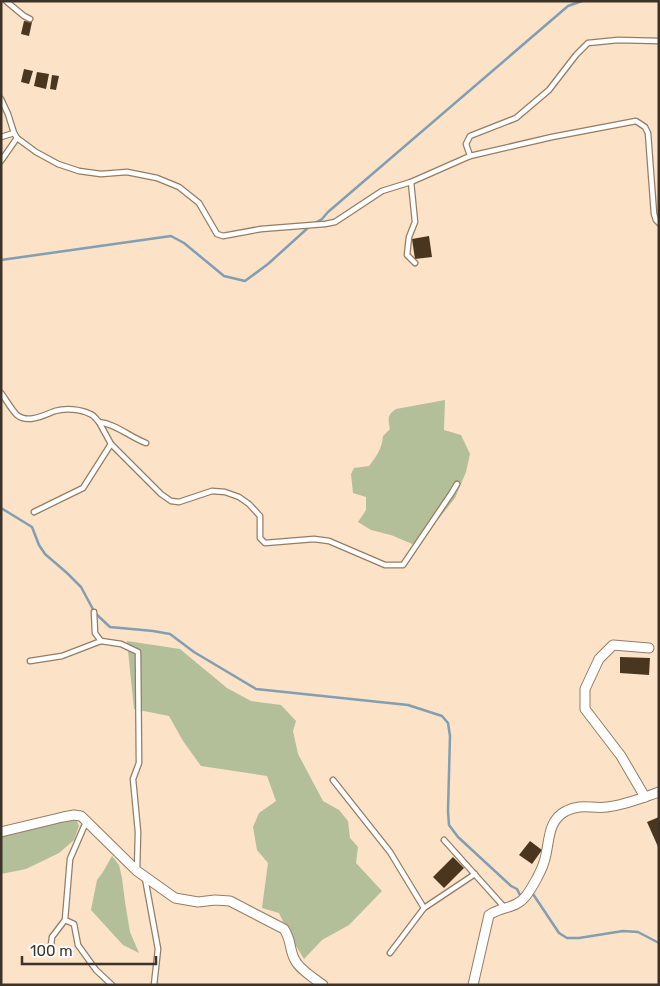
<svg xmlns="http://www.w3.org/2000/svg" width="660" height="986" viewBox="0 0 660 986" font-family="Rubik,sans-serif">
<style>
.green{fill:#b2bf99}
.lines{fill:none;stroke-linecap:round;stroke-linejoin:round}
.stream{stroke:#829eb3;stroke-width:2.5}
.building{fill:#4a361f}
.lane-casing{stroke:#947d64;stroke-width:7}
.street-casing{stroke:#947d64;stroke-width:11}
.lane{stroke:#fff;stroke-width:4.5}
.street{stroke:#fff;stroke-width:9}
</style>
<rect width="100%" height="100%" fill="#fce2c7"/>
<g class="green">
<path d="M445 400 444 430 461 435 470 454 466 472 455 498 417 546 391 535 371 530 358 522 366 510V497L353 493 351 474 354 468 369 466C376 457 382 449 383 436L390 429C388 419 387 415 396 409Z"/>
<polygon points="127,641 180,649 227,688 251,701 281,705 296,721 293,731 298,754 323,801 339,810 348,821 350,838 358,847 356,863 382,891 349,925 322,940 304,959 290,936 279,913 262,908 268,863 257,850 253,827 259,813 276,801 267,776 201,766 183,741 169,716 134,709"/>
<polygon points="70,819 77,821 79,826 74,840 59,853 26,869 1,874 1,834 32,829 50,823"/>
<polygon points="112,856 119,865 122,878 125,902 130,932 139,953 123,945 91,910 97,880 103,872"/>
</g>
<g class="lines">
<g class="stream">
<polyline points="315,223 322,219 328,212 568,6 582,1"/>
<polyline points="1,260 171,236 184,243 224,276 245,281 268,264 310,226"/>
<polyline points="1,508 32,527 39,545 45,554 67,573 81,587 95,613 110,627 153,631 170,634 194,652 256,689 408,705 442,716 448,723 450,736 448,811 449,825 458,837 511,886 517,889 520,895 522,896"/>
<polyline points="530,895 533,894 559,933 567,938 579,938 623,931 638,932 659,943"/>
</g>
</g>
<g class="building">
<polygon points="24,21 32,22 29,36 21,34"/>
<polygon points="24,69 33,71 29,84 21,82"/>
<polygon points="37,72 49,74 46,89 34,86"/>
<polygon points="52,75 59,76 56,90 50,89"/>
<polygon points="429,236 432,257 415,259 412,239"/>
<polygon points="620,657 650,658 649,675 620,673"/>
<polygon points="659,817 659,849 647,822"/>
<polygon points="530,841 542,850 532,864 519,855"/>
<polygon points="453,857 464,868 444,888 433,877"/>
</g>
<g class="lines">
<defs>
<g id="lane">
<polyline points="6,1 24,16 30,19"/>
<polyline points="1,99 8,114 14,133 17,138 36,152 58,164 79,171 101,174 127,172 157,178 179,187 199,203 217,234 223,236 261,229 325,224 335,222 382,191 411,182 470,156 552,137 636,121 645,127 648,133 654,214 656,220 659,223"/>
<polyline points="1,137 14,133"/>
<polyline points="470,156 466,144 470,136 516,118 549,90 576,55 588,43 618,40 659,41"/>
<polyline points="1,161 17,138"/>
<polyline points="411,182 415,222 409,237 407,255 415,263"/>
<path d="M1 393C5 398 13 412 17 415 28 424 44 415 55 411 65 408 81 409 90 414 94 415 96 419 99 422 116 424 130 437 146 443"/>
<polyline points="111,444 161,494 171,501 179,502 212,491 225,492 239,497 249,504 260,516 260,538 265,543 314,539 329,541 385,565 403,565 451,494 457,484"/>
<polyline points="34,512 83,488 111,444 99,422"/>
<polyline points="101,641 121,644 138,652 139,763 133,779 138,832 137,871"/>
<polyline points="30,661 62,656 101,641 95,633 94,612"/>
<polyline points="333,780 390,852 424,908"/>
<polyline points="444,840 505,908"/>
<polyline points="145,878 158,949 154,985"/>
<polyline points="65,920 74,924 78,945 96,970 112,985"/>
<polyline points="51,945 52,937 65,920 70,859 86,822"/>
<polyline points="390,953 424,908 475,874"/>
</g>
<g id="street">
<polyline points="645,797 621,756 585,709 585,689 599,659 613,645 649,648"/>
<path d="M1 832 63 817 74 815 81 816 137 871 175 898 198 902 215 900 230 901 284 929C292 941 289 950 295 960 299 969 315 979 323 985"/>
<path d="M473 985 489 915C502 906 516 909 526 896 532 888 541 872 544 862 550 845 546 821 566 811 581 803 592 809 607 807 625 805 642 798 659 792"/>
</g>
</defs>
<use href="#lane" class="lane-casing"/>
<use href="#street" class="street-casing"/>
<use href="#lane" class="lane"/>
<use href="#street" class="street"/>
</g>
<rect width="660" height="986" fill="none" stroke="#3d3328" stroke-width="5"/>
<path d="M22 956v8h134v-8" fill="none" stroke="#3d3328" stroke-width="2.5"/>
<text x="30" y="956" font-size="15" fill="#3d3328" stroke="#ffffff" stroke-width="4" paint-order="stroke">100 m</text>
</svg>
